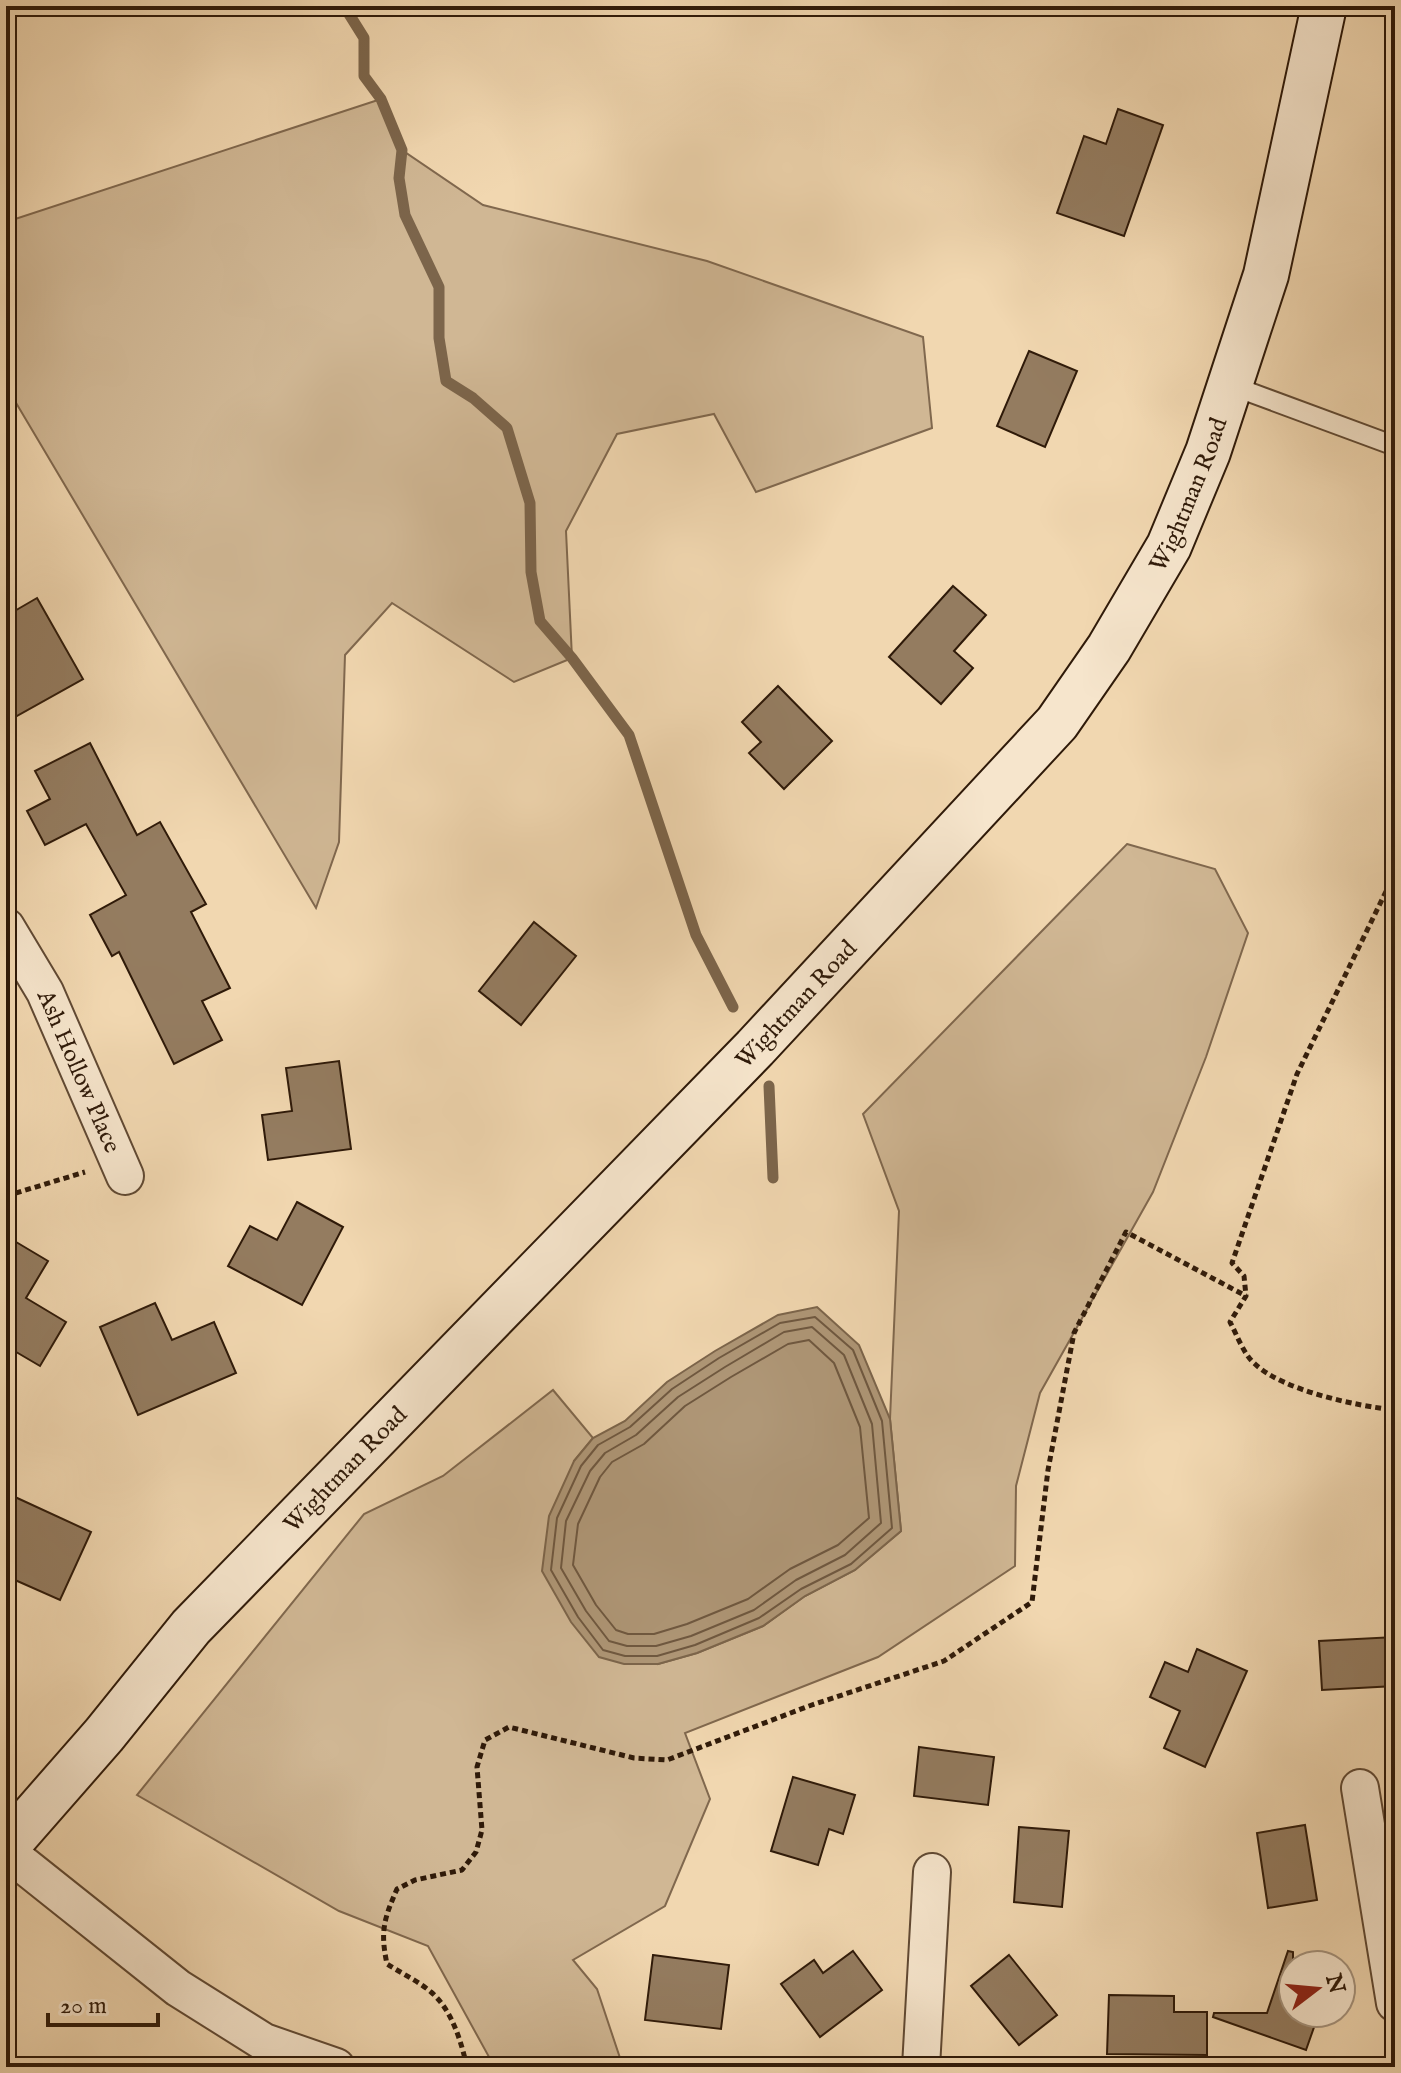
<svg xmlns="http://www.w3.org/2000/svg" width="1401" height="2073" viewBox="0 0 1401 2073" font-family="'IM FELL English',serif">
<style>
.green{fill:#d0b794;stroke:#80684e;stroke-width:2}
.water{fill:#af9777;stroke:#7c654b;stroke-width:2}
.lines{fill:none;stroke-linecap:round;stroke-linejoin:round}
.shore{stroke:#6f5840;stroke-width:2}
.stream{stroke:#7c654b;stroke-width:11}
.building{fill:#947c60;stroke:#2f1a09;stroke-width:2}
.service-casing{stroke:#604933;stroke-width:22}
.minor-casing{stroke:#604933;stroke-width:40}
.secondary-casing{stroke:#2f1a09;stroke-width:48}
.path{stroke:#2f1a09;stroke-width:5;stroke-dasharray:6 4;stroke-linecap:butt}
.service{stroke:#f6e5cc;stroke-width:18}
.minor{stroke:#f6e5cc;stroke-width:36}
.secondary{stroke:#f6e5cc;stroke-width:44}
.labels{text-anchor:middle;stroke-width:6;stroke-linejoin:round;paint-order:stroke}
.street-label{font-size:24px;fill:#2f1a09;stroke:#f6e5cc}
</style>
<rect width="100%" height="100%" fill="#f1d7b0"/>
<filter id="stains"><feTurbulence type="fractalNoise" baseFrequency=".0025" numOctaves="4"/><feColorMatrix values="0 0 0 0 .2 0 0 0 0 .09 0 0 0 0 .02 0 0 0 .5 -.17"/></filter>
<radialGradient id="worn" r=".72"><stop offset=".6" stop-color="#630" stop-opacity="0"/><stop offset="1" stop-color="#630" stop-opacity=".3"/></radialGradient>
<g class="green">
<polygon points="381,99 402,150 483,205 707,261 923,337 932,428 756,492 714,414 617,434 566,531 572,658 514,682 392,603 345,655 339,842 316,908 6,386 6,222"/>
<polygon points="1127,844 1215,869 1248,933 1206,1057 1153,1192 1040,1393 1016,1486 1015,1566 878,1657 685,1733 710,1799 665,1906 573,1960 597,1989 623,2067 531,2067 489,2057 428,1946 339,1911 137,1795 364,1514 443,1476 553,1390 593,1438 574,1461 658,1664 697,1653 763,1626 805,1596 855,1570 901,1531 890,1419 899,1211 863,1114"/>
</g>
<polygon class="water" points="817,1307 859,1345 890,1419 901,1531 855,1570 805,1596 763,1626 697,1653 658,1664 624,1664 599,1657 571,1622 542,1571 549,1516 574,1461 593,1438 625,1421 667,1382 715,1351 778,1315"/>
<g class="lines">
<g class="shore">
<polygon points="815,1317 853,1350 882,1421 892,1528 851,1564 801,1589 759,1618 695,1645 657,1656 625,1656 603,1650 578,1617 551,1570 557,1518 581,1466 598,1445 630,1427 672,1389 719,1358 780,1323"/>
<polygon points="812,1327 844,1355 872,1424 881,1523 845,1555 796,1580 754,1610 691,1636 656,1646 627,1646 609,1641 586,1611 561,1568 566,1521 590,1471 605,1453 636,1435 678,1397 725,1367 784,1332"/>
<polygon points="809,1340 834,1363 860,1427 869,1518 838,1545 790,1569 748,1599 687,1624 654,1634 628,1634 616,1630 596,1605 573,1565 578,1524 600,1477 612,1462 644,1444 685,1406 731,1377 788,1344"/>
</g>
<g class="stream">
<polyline points="344,6 364,38 364,76 381,99 402,150 399,178 405,215 439,287 439,338 446,381 473,398 507,428 530,503 531,572 540,621 572,658 629,735 696,935 733,1007"/>
<polyline points="769,1086 773,1178"/>
</g>
</g>
<g class="building">
<polygon points="1118,109 1163,125 1124,236 1057,213 1084,136 1106,144"/>
<polygon points="1029,351 1077,371 1045,447 997,426"/>
<polygon points="953,586 986,615 954,651 973,668 941,704 889,657"/>
<polygon points="37,598 83,679 6,722 6,616"/>
<polygon points="778,686 832,741 784,789 749,753 761,742 742,722"/>
<polygon points="90,743 137,835 160,822 206,904 191,912 230,988 202,1001 222,1040 174,1064 119,952 112,956 90,915 126,895 86,824 45,845 27,811 50,799 35,771"/>
<polygon points="534,922 576,956 521,1025 479,991"/>
<polygon points="339,1061 351,1149 268,1160 262,1115 292,1111 286,1068"/>
<polygon points="297,1202 343,1227 302,1305 228,1266 250,1226 277,1240"/>
<polygon points="6,1236 48,1261 26,1298 66,1322 40,1366 6,1346"/>
<polygon points="155,1303 172,1340 214,1322 236,1373 138,1415 100,1327"/>
<polygon points="15,1497 91,1532 60,1600 6,1576 6,1516"/>
<polygon points="1395,1637 1395,1686 1322,1690 1319,1641"/>
<polygon points="1197,1649 1247,1671 1205,1767 1164,1748 1180,1711 1150,1697 1165,1662 1188,1672"/>
<polygon points="919,1747 994,1757 988,1805 914,1796"/>
<polygon points="793,1777 855,1795 843,1834 829,1829 818,1865 771,1851"/>
<polygon points="1305,1825 1317,1900 1268,1908 1257,1833"/>
<polygon points="1019,1827 1069,1831 1062,1907 1014,1902"/>
<polygon points="853,1951 882,1990 820,2037 781,1984 814,1960 823,1973"/>
<polygon points="1288,1951 1293,1952 1293,2013 1319,2013 1306,2050 1213,2017 1214,2013 1267,2013"/>
<polygon points="653,1955 729,1965 721,2029 645,2020"/>
<polygon points="1009,1955 1057,2015 1019,2045 971,1986"/>
<polygon points="1109,1995 1174,1996 1174,2012 1207,2012 1207,2055 1107,2054"/>
</g>
<g class="lines">
<defs>
<polyline id="service" points="1230,385 1395,446"/>
<g id="minor">
<path id="s1" d="M6 927 45 992 125 1176"/>
<polyline points="1360,1788 1395,2003"/>
<polyline points="6,1851 178,1988 264,2042 336,2067"/>
<polyline points="921,2067 932,1872"/>
</g>
<g id="secondary">
<path id="s2" d="M6 1847 104 1735 191 1627 755 1048 1057 723 1109 648 1169 546 1208 452 1266 275 1324 6"/>
</g>
</defs>
<use href="#service" class="service-casing"/>
<use href="#minor" class="minor-casing"/>
<use href="#secondary" class="secondary-casing"/>
<g class="path">
<path d="M1395 873 1297 1074 1232 1263 1244 1276 1246 1296 1230 1322C1237 1335 1244 1355 1255 1364 1284 1391 1357 1406 1395 1410"/>
<polyline points="6,1196 85,1172"/>
<path d="M467 2067C461 2041 452 2010 431 1992 418 1981 401 1973 387 1964 380 1931 384 1919 397 1889L415 1880 462 1870 476 1852 482 1830 477 1767 485 1740 509 1727 634 1758 667 1760 809 1706 944 1661 1032 1602 1048 1470 1074 1333 1126 1232 1246 1296"/>
</g>
<use href="#service" class="service"/>
<use href="#minor" class="minor"/>
<use href="#secondary" class="secondary"/>
</g>
<g class="labels">
<g class="street-label">
<text dy="8" stroke="none"><textPath href="#s2" startOffset="1804">Wightman Road</textPath></text>
<text dy="8" stroke="none"><textPath href="#s2" startOffset="1156">Wightman Road</textPath></text>
<text dy="8" stroke="none"><textPath href="#s1" startOffset="162">Ash Hollow Place</textPath></text>
<text dy="8" stroke="none"><textPath href="#s2" startOffset="508">Wightman Road</textPath></text>
</g>
</g>
<rect width="1401" height="2073" fill="none" stroke="#f1d7b0" stroke-width="32"/>
<rect x="8" y="8" width="1385" height="2057" fill="none" stroke="#2f1a09" stroke-width="4"/>
<rect x="16" y="16" width="1369" height="2041" fill="none" stroke="#2f1a09" stroke-width="2"/>
<g transform="translate(1317 1989) rotate(74)"><circle r="38" fill="#f6e5cc" stroke="#a6947e" stroke-width="2"/>
<path d="M0-6L14 30L0 20L-14 30Z" fill="#8f2418"/>
<text y="-12" font-size="22" font-weight="bold" text-anchor="middle" fill="#2f1a09">N</text>
</g>
<path d="M48 2013v12h110v-12" fill="none" stroke="#2f1a09" stroke-width="4"/>
<text x="60" y="2013" font-size="24" fill="#2f1a09" stroke="#f6e5cc" stroke-width="6" paint-order="stroke">20 m</text>
<rect width="100%" height="100%" filter="url(#stains)"/>
<rect width="100%" height="100%" fill="url(#worn)"/>
</svg>
